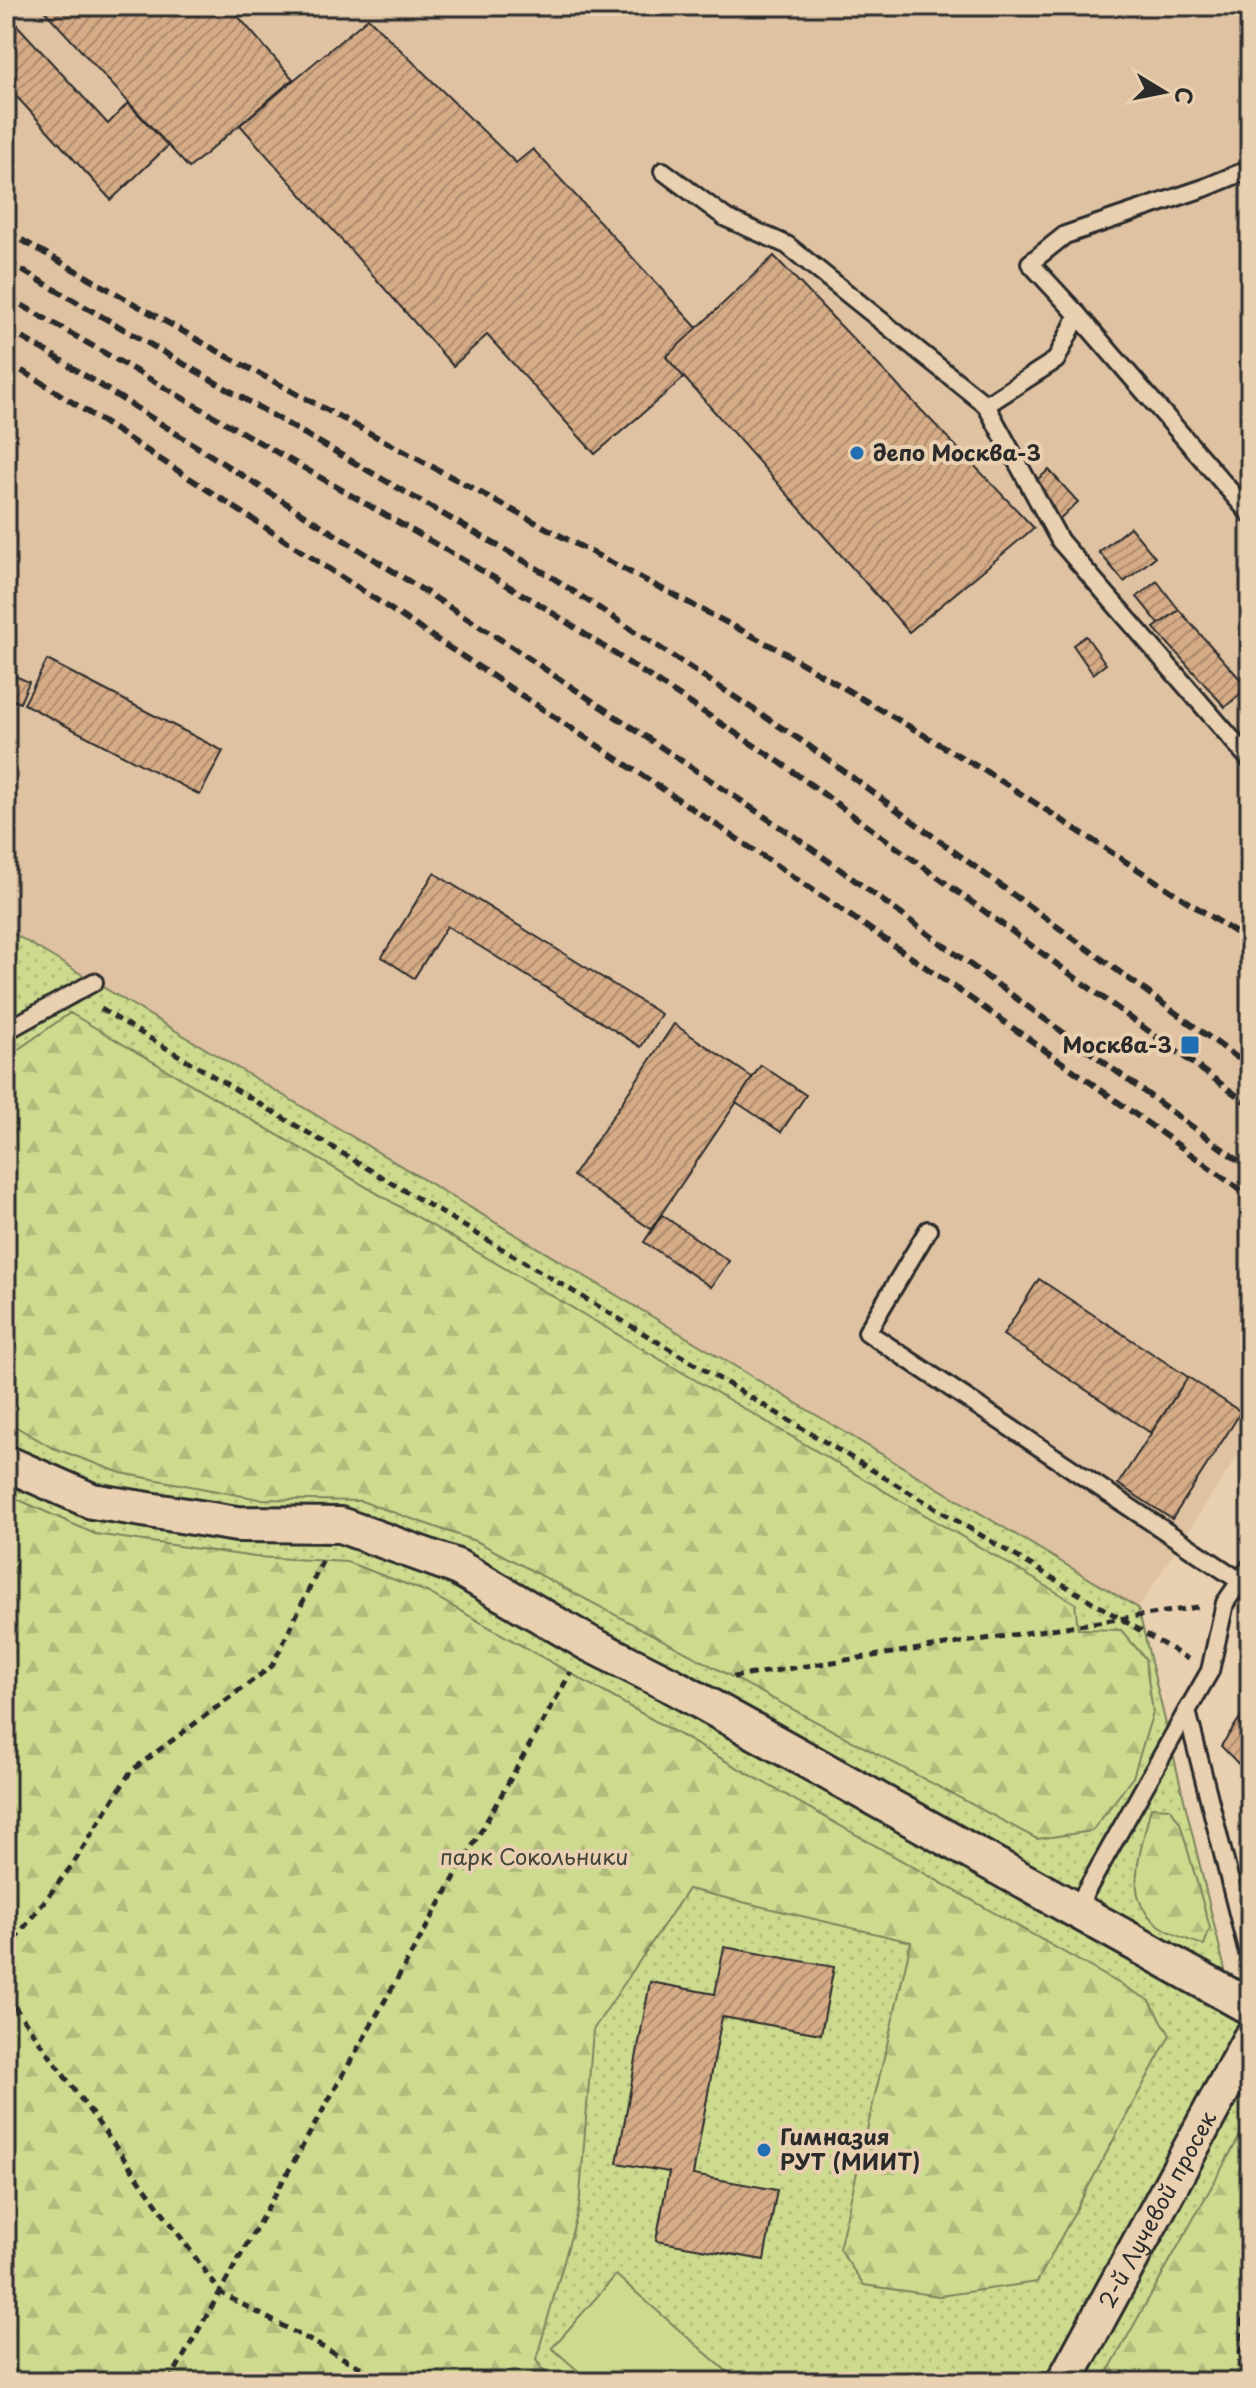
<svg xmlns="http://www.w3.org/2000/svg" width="1256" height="2388" viewBox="0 0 1256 2388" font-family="'Playpen Sans',sans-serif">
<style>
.built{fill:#dfc2a2}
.grass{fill:url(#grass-dots);stroke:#7c835c;stroke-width:2}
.forest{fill:url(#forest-firs);stroke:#7c835c;stroke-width:2}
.pitch{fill:#ccdb8e;stroke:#7c835c;stroke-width:2}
.building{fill:url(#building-hatch);stroke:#2b2b2b;stroke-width:2}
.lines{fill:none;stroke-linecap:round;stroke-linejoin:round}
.service-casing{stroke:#2b2b2b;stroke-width:22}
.minor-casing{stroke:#2b2b2b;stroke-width:40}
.path{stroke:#2b2b2b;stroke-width:5;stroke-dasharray:8 6;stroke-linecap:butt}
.service{stroke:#e8d0b0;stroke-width:16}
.minor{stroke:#e8d0b0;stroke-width:34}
.rail{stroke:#2b2b2b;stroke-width:6;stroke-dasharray:12 6;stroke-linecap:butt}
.poi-dot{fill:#1f6fb2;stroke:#e8d0b0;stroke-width:3}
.labels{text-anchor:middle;stroke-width:8;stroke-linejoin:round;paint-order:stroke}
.poi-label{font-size:22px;font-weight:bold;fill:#2b2b2b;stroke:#e8d0b0;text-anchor:start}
.park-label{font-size:22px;fill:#43453a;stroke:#e8d0b0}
.street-label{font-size:22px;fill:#2b2b2b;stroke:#e8d0b0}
</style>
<defs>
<pattern id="grass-dots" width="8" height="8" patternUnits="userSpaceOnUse" patternTransform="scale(2)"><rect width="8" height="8" fill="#ccdb8e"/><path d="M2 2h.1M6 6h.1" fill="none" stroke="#afbc7b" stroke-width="1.8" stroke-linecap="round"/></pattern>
<pattern id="forest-firs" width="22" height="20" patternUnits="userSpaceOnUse" patternTransform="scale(2)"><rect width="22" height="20" fill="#ccdb8e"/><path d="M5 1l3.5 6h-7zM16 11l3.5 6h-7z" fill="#afbc7b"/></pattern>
<pattern id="building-hatch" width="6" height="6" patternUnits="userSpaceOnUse" patternTransform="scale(2)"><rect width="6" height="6" fill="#d6ac87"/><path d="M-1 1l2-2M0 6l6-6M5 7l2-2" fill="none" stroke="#ae8c6f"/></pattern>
</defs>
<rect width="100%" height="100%" fill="#e8d0b0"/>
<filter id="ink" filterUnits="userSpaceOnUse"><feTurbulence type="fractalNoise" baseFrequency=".0125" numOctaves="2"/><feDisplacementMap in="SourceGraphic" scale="16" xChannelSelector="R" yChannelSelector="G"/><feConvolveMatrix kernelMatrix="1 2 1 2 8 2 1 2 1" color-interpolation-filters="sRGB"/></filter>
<g filter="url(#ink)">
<polygon class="built" points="6,6 1250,6 1250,1436 1138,1608 6,929"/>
<polygon class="grass" points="6,929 1138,1608 1238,2024 1250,2031 1250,2382 6,2382"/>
<g class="forest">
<polygon points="70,1013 1075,1603 1078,1629 1121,1630 1145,1658 1153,1712 1133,1777 1092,1831 1037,1839 478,1542 361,1501 259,1499 121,1473 51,1447 6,1421 6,1058"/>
<polygon points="6,1494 95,1534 255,1557 347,1562 427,1592 1150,2001 1170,2035 1037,2282 939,2296 864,2285 839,2249 911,1942 688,1889 593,2030 579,2208 536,2360 551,2382 6,2382"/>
<path d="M1151 1807 1170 1808 1180 1823 1210 1928 1204 1945C1116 1919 1133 1881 1151 1807Z"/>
<polygon points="1250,2118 1250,2382 1102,2382"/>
</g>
<polygon class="pitch" points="616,2275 739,2382 591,2382 552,2348"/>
<g class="building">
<polygon points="40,6 229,6 293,79 189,168"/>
<polygon points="6,13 108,124 128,103 168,146 111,200 6,85"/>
<polygon points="368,18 516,163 533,149 698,329 666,357 685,377 595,454 487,335 453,366 240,125"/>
<polygon points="774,256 1034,528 909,632 666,357"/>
<polygon points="1049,470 1078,502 1058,520 1027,488"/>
<polygon points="1130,527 1155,557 1124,582 1099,552"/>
<polygon points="1157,581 1179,610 1159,624 1137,597"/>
<polygon points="1179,610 1248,688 1225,707 1154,628"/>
<polygon points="1086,636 1106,664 1093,674 1073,645"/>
<polygon points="47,660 223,751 200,795 24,704"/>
<polygon points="6,672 29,682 20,703 6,697"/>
<polygon points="434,873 661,1014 641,1047 447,926 414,978 382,957"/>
<polygon points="674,1024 753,1078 651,1229 573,1176"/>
<polygon points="761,1065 806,1095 781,1132 736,1102"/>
<polygon points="662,1215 729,1261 711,1287 644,1242"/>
<polygon points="1039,1279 1188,1377 1151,1433 1003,1335"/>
<polygon points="1188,1377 1241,1412 1172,1519 1118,1484"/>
<polygon points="1250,1703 1250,1776 1221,1746"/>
<polygon points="724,1947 834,1967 821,2034 722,2017 693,2175 777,2190 764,2260 656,2241 669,2172 617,2163 650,1982 715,1994"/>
</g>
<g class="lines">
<defs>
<g id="service">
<polyline points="1250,169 1204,188 1065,235 1030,263 1078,315 1056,360 986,405 1060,541 1250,760"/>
<polyline points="663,171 726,218 787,245 986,405"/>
<polyline points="1078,315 1250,514"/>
<polyline points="6,1031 94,982"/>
<polyline points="928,1230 867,1332 1240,1581"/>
<polyline points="1250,1567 1225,1603 1210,1671 1187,1711 1250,1961"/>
<polyline points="1076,1909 1187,1711"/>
</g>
<g id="minor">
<polyline points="6,1463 92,1501 237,1524 340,1525 457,1567 588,1643 673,1686 1250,2007"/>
<path id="s1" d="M1064 2382 1250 2039"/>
</g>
</defs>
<use href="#service" class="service-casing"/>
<use href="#minor" class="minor-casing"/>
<g class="path">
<polyline points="101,1009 1188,1659"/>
<polyline points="733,1677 1198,1607"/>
<polyline points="6,1951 73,1864 131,1771 272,1666 324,1558"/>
<polyline points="6,1995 221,2293 388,2382"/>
<polyline points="169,2382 571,1672"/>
<polyline points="1238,2382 1250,2208"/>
</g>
<use href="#service" class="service"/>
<use href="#minor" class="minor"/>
<g class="rail">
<polyline points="6,231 221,353 572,542 783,652 995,777 1250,942"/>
<polyline points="6,261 550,576 805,743 1250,1067"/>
<polyline points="6,296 536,602 781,763 1250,1105"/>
<polyline points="6,329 51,354 503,641 801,841 1250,1169"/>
<path d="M6 362 38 380C447 645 856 910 1250 1197"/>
</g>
</g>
</g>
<g class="poi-dot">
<circle cx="857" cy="453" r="8"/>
<rect x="1180" y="1035" width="20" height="20" rx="4"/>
<circle cx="764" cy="2150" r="8"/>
</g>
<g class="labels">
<g class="poi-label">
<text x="873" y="461">депо Москва-3</text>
<text x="1172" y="1053" text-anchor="end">Москва-3</text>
<text x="780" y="2145">Гимназия<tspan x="780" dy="25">РУТ (МИИТ)</tspan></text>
</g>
<g class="park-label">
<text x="534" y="1865">парк Сокольники</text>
</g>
<g class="street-label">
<text dy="8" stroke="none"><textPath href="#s1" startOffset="196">2-й Лучевой просек</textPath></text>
</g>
</g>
<rect width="1256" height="2388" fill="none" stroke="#e8d0b0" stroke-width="32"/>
<rect x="16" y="16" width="1224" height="2356" fill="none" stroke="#2b2b2b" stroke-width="3" filter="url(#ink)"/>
<g transform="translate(1164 92) rotate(100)" stroke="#e8d0b0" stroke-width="6" paint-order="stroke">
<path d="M0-6L14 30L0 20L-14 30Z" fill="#2b2b2b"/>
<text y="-12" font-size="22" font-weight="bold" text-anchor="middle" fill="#2b2b2b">С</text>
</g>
</svg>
